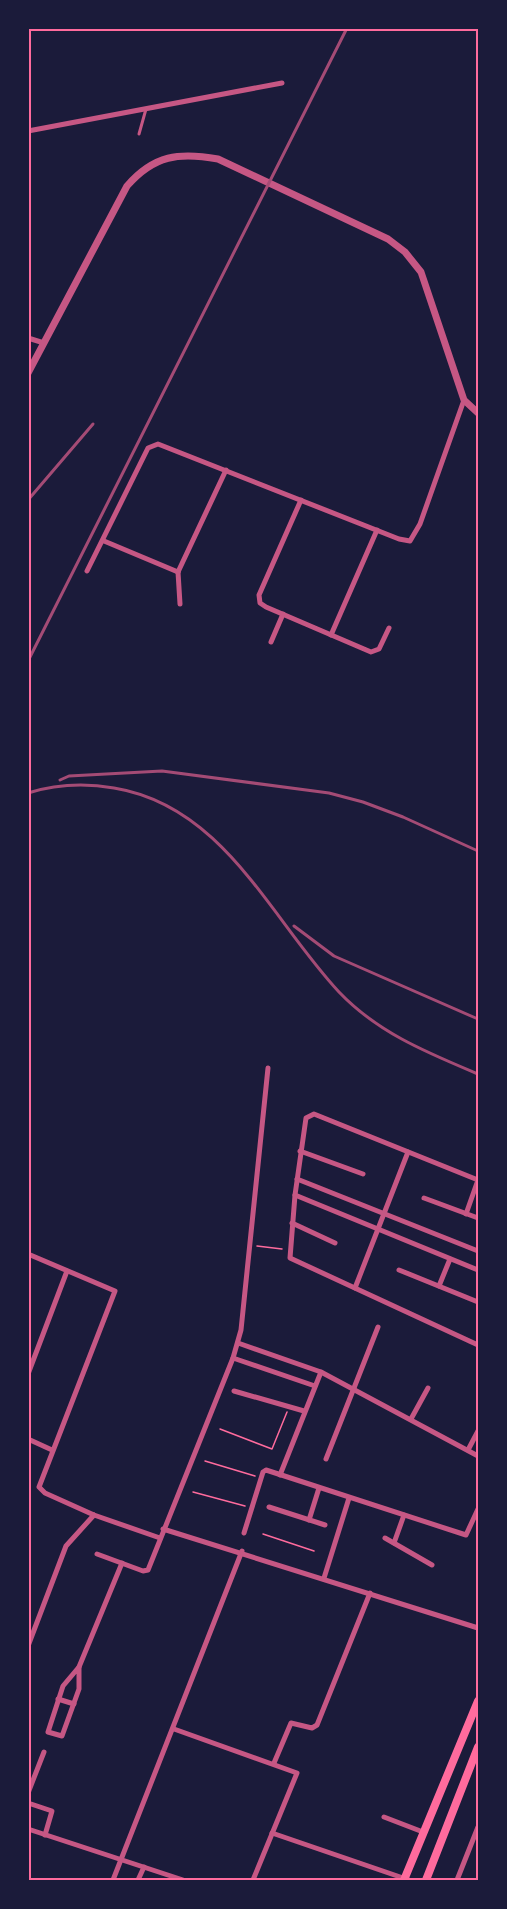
<svg xmlns="http://www.w3.org/2000/svg" width="507" height="1909" viewBox="0 0 507 1909" font-family="'Roboto Serif',serif">
<style>
.lines{fill:none;stroke-linecap:round;stroke-linejoin:round}
.path{stroke:#ff6b9d;stroke-width:1.5}
.service{stroke:#c65784;stroke-width:3}
.minor{stroke:#c65784;stroke-width:5}
.tertiary{stroke:#c65784;stroke-width:7}
.secondary{stroke:#ff6b9d;stroke-width:8}
.rail{stroke:#a44b75;stroke-width:3}
.neatline{fill:none;stroke:#ff6b9d;stroke-width:2}
</style>
<rect width="100%" height="100%" fill="#1b1b3a"/>
<g class="lines">
<g class="path">
<polyline points="257,1246 282,1249"/>
<polyline points="220,1429 272,1449 287,1412"/>
<polyline points="205,1461 255,1476"/>
<polyline points="193,1492 245,1506"/>
<polyline points="263,1534 314,1551"/>
</g>
<polyline class="service" points="139,134 146,109"/>
<g class="minor">
<polyline points="28,131 282,83"/>
<polyline points="28,338 44,343"/>
<polyline points="301,500 259,595 260,603 266,607 371,652 379,649 389,628"/>
<polyline points="104,541 178,572"/>
<polyline points="87,571 148,448 158,444 399,539 410,541 420,524 464,400"/>
<polyline points="178,572 226,470"/>
<polyline points="178,572 180,604"/>
<polyline points="331,635 377,530"/>
<polyline points="271,642 283,614"/>
<polyline points="300,1151 363,1174"/>
<polyline points="297,1179 478,1251"/>
<polyline points="295,1195 478,1270"/>
<polyline points="424,1198 478,1218"/>
<polyline points="466,1214 478,1180 314,1114 306,1118 295,1195 290,1258 478,1345"/>
<polyline points="292,1223 335,1243"/>
<polyline points="28,1254 115,1291 39,1487 45,1493 94,1515 160,1538"/>
<polyline points="399,1270 478,1302"/>
<polyline points="439,1286 450,1259"/>
<polyline points="355,1288 408,1152"/>
<polyline points="238,1343 321,1372 478,1456"/>
<polyline points="233,1358 315,1386"/>
<polyline points="28,1374 67,1271"/>
<polyline points="234,1391 304,1411"/>
<polyline points="411,1419 428,1388"/>
<polyline points="28,1439 52,1450"/>
<polyline points="468,1450 478,1431"/>
<polyline points="326,1459 378,1327"/>
<polyline points="280,1475 321,1372"/>
<polyline points="269,1507 325,1525"/>
<polyline points="309,1520 319,1488"/>
<polyline points="163,1529 478,1628"/>
<polyline points="244,1533 263,1472 266,1470 466,1535 478,1509"/>
<polyline points="385,1538 432,1565"/>
<polyline points="394,1543 404,1515"/>
<polyline points="97,1554 143,1571 148,1570 233,1358 241,1330 268,1068"/>
<polyline points="324,1578 349,1498"/>
<polyline points="28,1646 66,1546 94,1515"/>
<polygon points="79,1667 79,1689 62,1736 48,1732 63,1686"/>
<polyline points="79,1667 122,1563"/>
<polyline points="58,1699 74,1704"/>
<polyline points="174,1729 297,1773 253,1880"/>
<polyline points="274,1763 291,1723 312,1728 317,1725 370,1593"/>
<polyline points="28,1793 44,1752"/>
<polyline points="28,1803 52,1811 45,1835"/>
<polyline points="384,1817 423,1832"/>
<polyline points="28,1829 183,1880"/>
<polyline points="272,1833 409,1880"/>
<polyline points="113,1880 242,1551"/>
<polyline points="138,1880 144,1867"/>
<polyline points="457,1880 478,1827"/>
</g>
<path class="tertiary" d="M28 373 127 186C154 155 179 152 218 159L388 239 405 252 421 272 464 400 478 413"/>
<g class="secondary">
<polyline points="404,1880 478,1701"/>
<polyline points="426,1880 478,1747"/>
</g>
<g class="rail">
<polyline points="28,500 93,424"/>
<polyline points="28,661 347,28"/>
<polyline points="60,780 69,776 162,771 329,793 363,802 403,817 478,851"/>
<path d="M28 793C57 784 85 783 114 788 224 806 270 918 339 992 378 1033 428 1053 478 1074"/>
<polyline points="294,926 334,956 478,1019"/>
</g>
</g>
<rect width="507" height="1909" fill="none" stroke="#1b1b3a" stroke-width="60"/>
<rect x="30" y="30" width="447" height="1849" class="neatline"/>
</svg>
